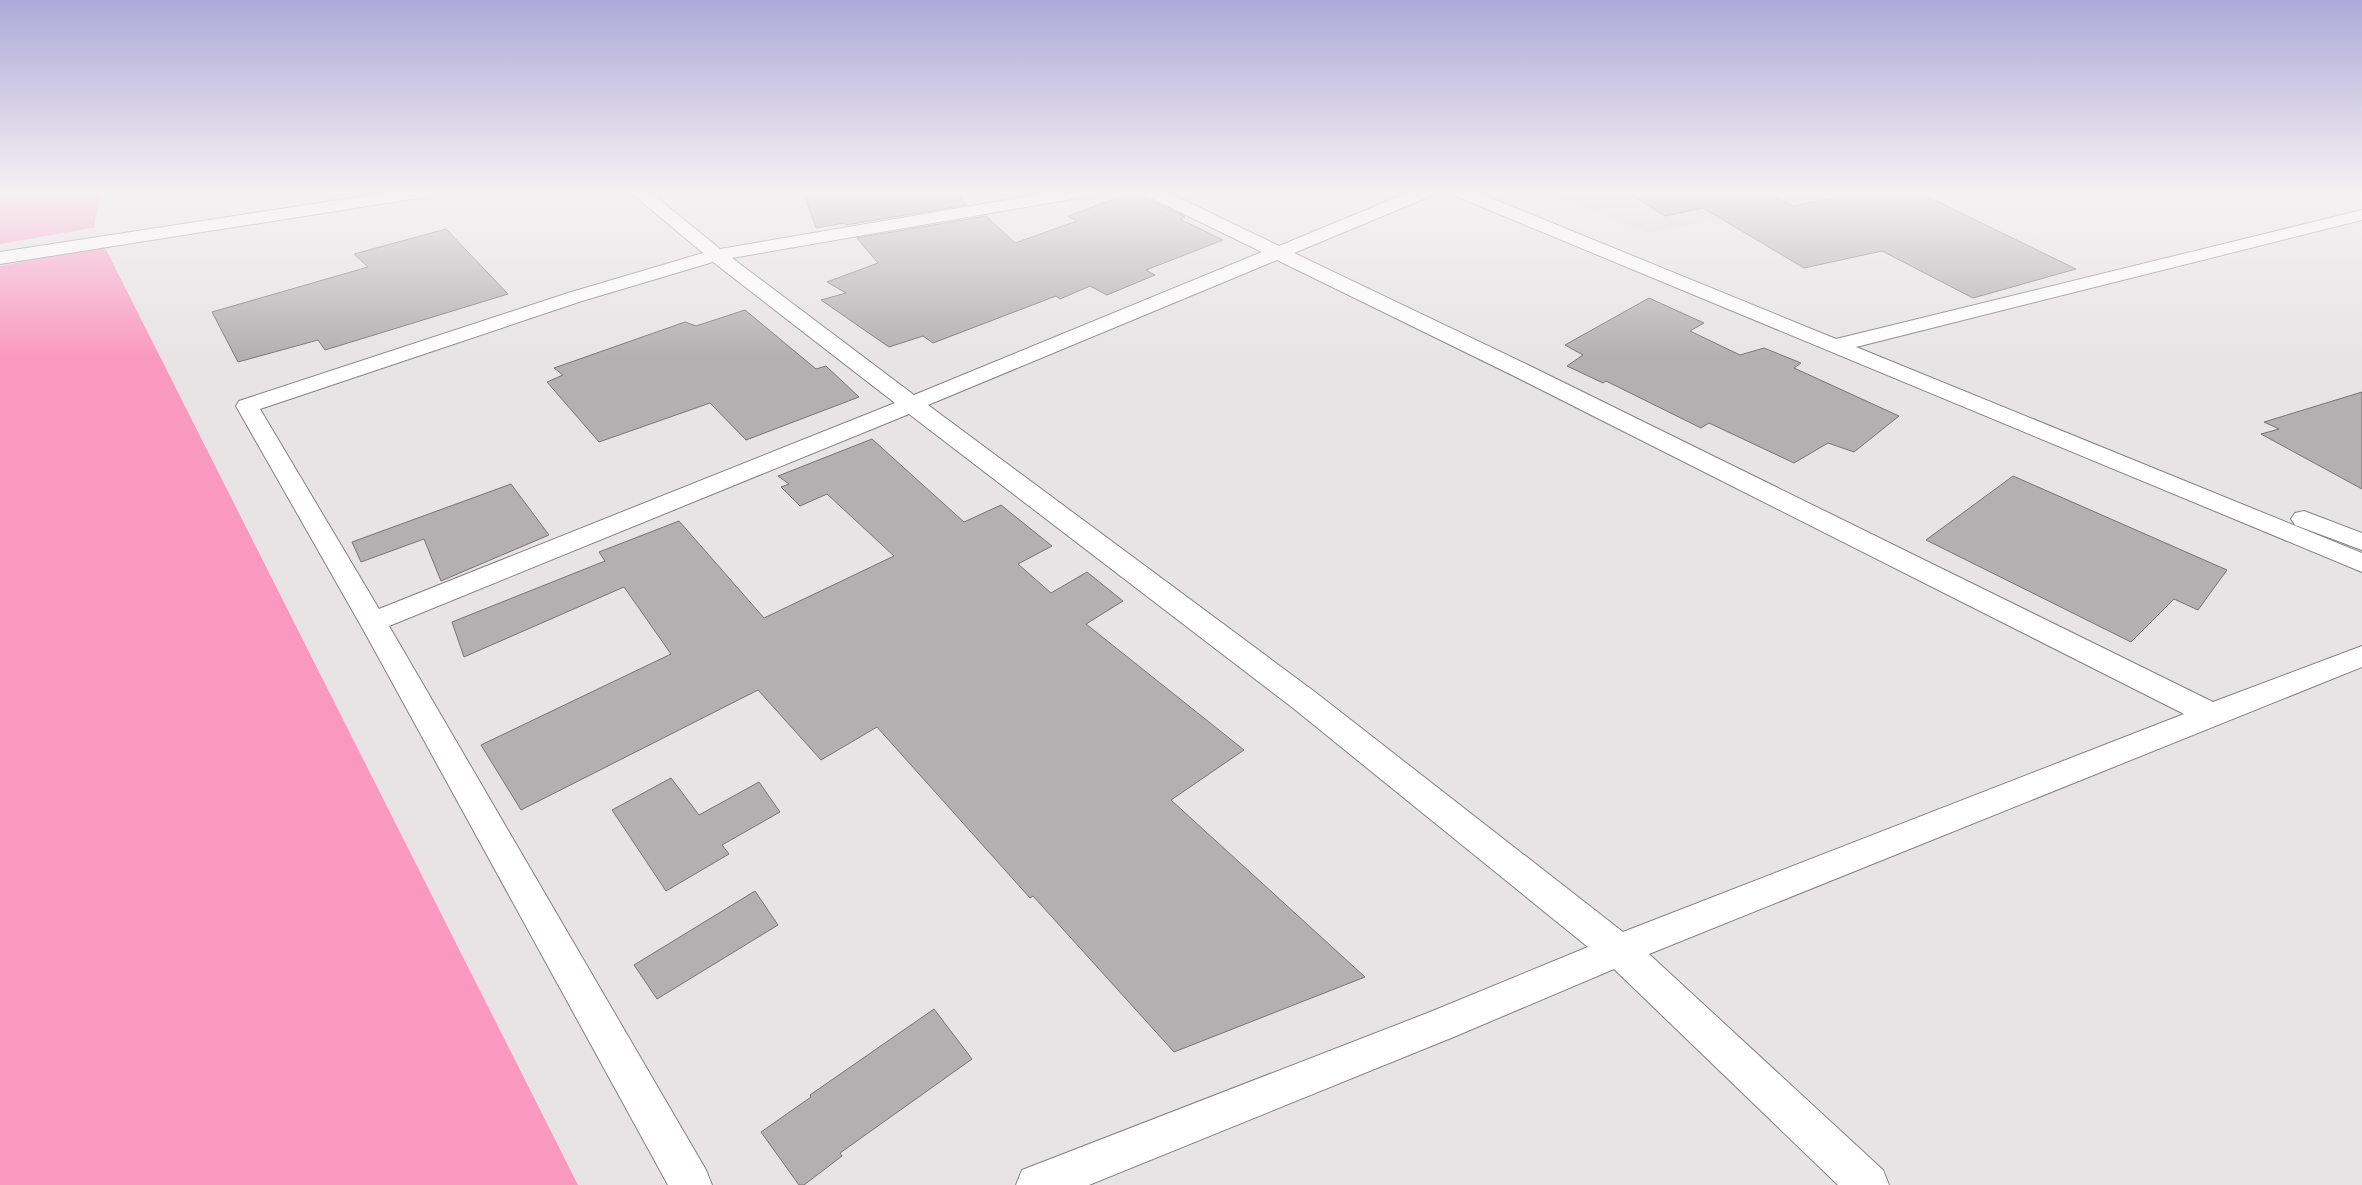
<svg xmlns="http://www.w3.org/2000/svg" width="2362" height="1185" viewBox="0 0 2362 1185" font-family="Karla,sans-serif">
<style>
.built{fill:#e3d6da}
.water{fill:#fa99bf}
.pier{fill:#e8e3e4}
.building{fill:#b4afb1;stroke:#787475}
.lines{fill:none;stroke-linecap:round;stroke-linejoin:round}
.minor-casing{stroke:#858182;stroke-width:2}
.minor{fill:#fff;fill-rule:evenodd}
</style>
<rect width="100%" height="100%" fill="#e8e3e4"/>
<polygon class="built" points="1538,191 1857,191 1648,233"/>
<polygon class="water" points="0,191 101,191 94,226 578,1185 0,1185"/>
<polygon class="pier" points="97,227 107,246 0,266 0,244"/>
<g class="building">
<polygon points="803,191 957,191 966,205 846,225 844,223 816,228"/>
<polygon points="1625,191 1766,191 1793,206 1866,191 1916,191 2076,269 1973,298 1882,251 1804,268 1703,208 1665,216"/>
<polygon points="1133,192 1185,217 1180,219 1223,240 1146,270 1155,275 1107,295 1090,286 1060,299 1056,296 933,343 923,336 889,347 821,300 846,293 827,282 878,263 857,238 986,216 1015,243 1077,221 1068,216"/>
<polygon points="446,229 508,294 325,350 318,340 238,362 212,312 368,267 354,254"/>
<polygon points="1649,298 1704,323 1690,331 1740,355 1764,348 1801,363 1794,368 1899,416 1854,452 1828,443 1794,463 1709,423 1701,428 1606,381 1603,383 1567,366 1583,355 1565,345"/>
<polygon points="745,310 816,369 826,366 859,397 746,440 710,403 599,442 547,382 563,375 554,368 685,322 696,326"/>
<polygon points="2362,392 2362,489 2261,434 2279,429 2264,422"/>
<polygon points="872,439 964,522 1001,505 1052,546 1018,564 1051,593 1087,572 1123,601 1086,624 1244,750 1171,800 1365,977 1174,1052 1033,896 1030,898 877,727 821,760 758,690 521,810 481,745 671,654 624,587 464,657 452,622 605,561 599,552 679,521 764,618 894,556 827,494 800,506 781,487 789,484 778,476"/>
<polygon points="2013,476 2227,570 2198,610 2174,599 2131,642 1926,540"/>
<polygon points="511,484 549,535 441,581 424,539 361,562 352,542"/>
<polygon points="671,778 699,815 759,782 780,812 722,845 729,854 666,891 612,810"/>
<polygon points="755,891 778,925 657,999 634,965"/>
<polygon points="934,1009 972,1059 840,1153 842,1156 804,1185 799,1185 761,1132 811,1097 810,1095"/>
</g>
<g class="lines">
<defs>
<g id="minor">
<polygon points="398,191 440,191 437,195 431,196 0,264 0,252"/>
<path d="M629 191H649L720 249 1059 191H1098L1095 195 1089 196 732 258 914 395 1262 252 1145 195 1142 191H1165L1279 246 1412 191H1436L1433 195 1294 253 1528 365 2213 702 2362 646V667L1649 954 1883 1170 1889 1185H1838L1614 969 1456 1036 1089 1185H1016L1022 1170 1430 1012 1588 947 1293 708 909 414 389 626 706 1170 712 1185H668L364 631 236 406 239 401 568 293 703 253ZM1277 260 1512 375 2184 714 1623 932 1315 692 928 405ZM713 262 895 403 379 609 260 409 582 301Z"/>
<polygon points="1450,191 1474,191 1836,339 2362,210 2362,220 1856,347 2362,553 2362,572 1453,195"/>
<polygon points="2304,511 2362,533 2362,550 2295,525 2291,519 2295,513"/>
</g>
</defs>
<use href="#minor" class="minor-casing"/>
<use href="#minor" class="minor"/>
</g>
<linearGradient id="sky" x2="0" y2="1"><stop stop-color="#afa9d8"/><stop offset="0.54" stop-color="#f5f2f3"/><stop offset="1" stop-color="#f5f2f3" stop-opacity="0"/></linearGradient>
<rect width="2362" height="357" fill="url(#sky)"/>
</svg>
